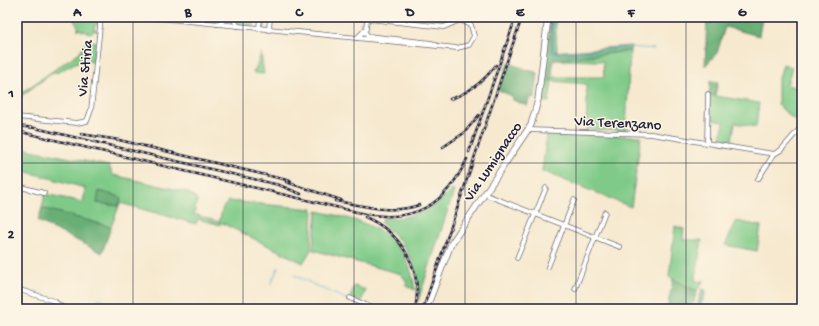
<svg xmlns="http://www.w3.org/2000/svg" width="819" height="326" viewBox="0 0 819 326" font-family="'Gochi Hand',sans-serif">
<style>
.green{fill:#7fca88;stroke:#507662}
.forest{fill:#67ae74;stroke:#446858}
.lines{fill:none;stroke-linecap:round;stroke-linejoin:round}
.stream{stroke:#50abce;stroke-width:1}
.street-casing{stroke:#6c686f;stroke-width:5.5}
.secondary-casing{stroke:#6c686f;stroke-width:7}
.street{stroke:#fff;stroke-width:4}
.secondary{stroke:#fff;stroke-width:5.5}
.rail-casing{stroke:#22223b;stroke-width:2.5}
.rail{stroke:#fcf5e5;stroke-width:1;stroke-dasharray:3;stroke-linecap:butt}
.grid{fill:none;stroke:#22223b;stroke-width:1;stroke-opacity:0.55}
.labels{text-anchor:middle;stroke-width:3;stroke-linejoin:round;paint-order:stroke}
.street-label{font-size:15px;fill:#22223b;stroke:#fcf5e5}
.neatline{fill:none;stroke:#22223b;stroke-width:1.5}
.grid-label{font-size:13px;text-anchor:middle;font-weight:bold;fill:#22223b}
</style>
<rect width="100%" height="100%" fill="#fcf5e5"/>
<filter id="ink" filterUnits="userSpaceOnUse"><feTurbulence type="fractalNoise" baseFrequency=".025" numOctaves="2"/><feDisplacementMap in="SourceGraphic" scale="8" xChannelSelector="R" yChannelSelector="G"/><feConvolveMatrix kernelMatrix="1 2 1 2 8 2 1 2 1" color-interpolation-filters="sRGB"/></filter>
<filter id="wash" filterUnits="userSpaceOnUse"><feTurbulence type="fractalNoise" baseFrequency=".012" numOctaves="4" result="noise"/><feDisplacementMap in="SourceGraphic" scale="16" xChannelSelector="R" yChannelSelector="G"/><feGaussianBlur stdDeviation="0.9" result="paint"/><feColorMatrix in="noise" values="0 0 0 0 0 0 0 0 0 0 0 0 0 0 0 0 0 1.4 0 .05"/><feComposite in="paint" operator="in"/></filter>
<g filter="url(#wash)">
<rect width="100%" height="100%" fill="#f6e9cf"/>
<g class="green">
<polygon points="72,17 96,17 98,24 95,25 94,29 97,30 90,33 77,29 79,28"/>
<polygon points="234,17 254,17 254,26 239,25"/>
<polygon points="551,17 555,17 557,51 553,52"/>
<polygon points="87,40 96,42 93,62 81,60 56,73 55,71 17,99 17,96 81,51"/>
<polygon points="630,51 626,130 586,130 587,102 586,84 552,81 549,102 540,101 543,80 551,81 552,77 604,77 603,61 552,60"/>
<polygon points="261,53 264,74 254,73 253,72 257,66"/>
<polygon points="783,64 792,67 787,85 802,89 802,113 795,121 778,105 778,82"/>
<polygon points="709,95 759,103 756,127 735,123 731,144 720,142 724,122 708,119"/>
<polygon points="547,134 641,136 631,207 542,171"/>
<polygon points="17,147 109,166 113,175 187,192 196,198 197,202 194,214 219,222 223,207 229,201 313,209 311,250 303,263 220,222 220,225 198,219 196,224 120,203 121,197 97,203 119,206 111,227 42,208 45,194 83,202 85,188 17,169"/>
<path d="M452 190 454 191 418 301C420 267 407 244 381 223L383 218C411 220 433 209 452 190Z"/>
<path d="M317 211C368 222 407 231 415 290L405 285 407 282 401 274 313 250Z"/>
<polygon points="736,221 761,226 757,251 725,245"/>
<polygon points="675,226 684,229 683,240 702,240 695,280 699,282 704,280 697,291 669,277"/>
<polygon points="354,286 366,290 361,302 350,297"/>
</g>
<g class="forest">
<polygon points="707,17 762,17 759,36 725,27 717,53 705,66"/>
<polygon points="550,20 553,52 631,46 630,51 553,60 552,81 543,80"/>
<polygon points="508,63 538,73 535,98 530,97 527,106 513,100 510,95 498,90"/>
<polygon points="710,81 718,82 715,96 709,95"/>
<polygon points="99,191 121,197 119,206 97,203"/>
<polygon points="42,208 111,227 102,253 38,221"/>
<polygon points="673,279 697,291 692,309 667,309"/>
<polygon points="702,289 706,291 699,308 696,309"/>
</g>
<g class="lines">
<g class="stream">
<polyline points="552,17 554,54 629,47 654,49"/>
<polyline points="554,59 554,57"/>
<polyline points="294,275 300,278"/>
<polyline points="301,278 311,283"/>
<polyline points="271,283 278,268"/>
<polyline points="312,284 330,292"/>
<polyline points="17,287 53,298 64,306"/>
<polyline points="702,288 707,291 701,305 708,309"/>
<polyline points="333,293 368,309"/>
<polyline points="93,309 99,298 118,309"/>
</g>
</g>
</g>
<g filter="url(#ink)">
<g class="lines">
<defs>
<g id="street">
<polyline points="148,17 457,48 469,45 474,36 471,25 460,20 444,27 350,17"/>
<polyline points="232,17 238,26"/>
<polyline points="217,24 229,17"/>
<polyline points="259,29 260,17"/>
<polyline points="269,30 270,17"/>
<polyline points="364,31 368,36 432,43 436,45"/>
<polyline points="357,38 366,29 367,19"/>
<polyline points="17,117 77,123 87,121 91,110 101,17"/>
<polyline points="528,130 651,134 774,154 781,150 802,126"/>
<polyline points="707,142 708,94"/>
<polyline points="758,179 774,154"/>
<polyline points="17,186 44,193"/>
<polyline points="484,194 620,247"/>
<polyline points="517,258 546,188"/>
<polyline points="548,267 574,200"/>
<polyline points="17,289 54,301 64,309"/>
<polyline points="575,289 605,212"/>
<polyline points="350,298 375,309"/>
</g>
<polyline id="secondary" points="426,309 451,244 531,125 538,100 548,17"/>
</defs>
<use href="#street" class="street-casing"/>
<use href="#secondary" class="secondary-casing"/>
<use href="#street" class="street"/>
<use href="#secondary" class="secondary"/>
<defs>
<g id="rail">
<path d="M450 99C469 93 484 81 496 65"/>
<polyline points="17,126 35,128 279,185 301,194"/>
<path d="M17 131 365 214C416 223 446 204 467 159"/>
<polyline points="81,134 119,140 291,181"/>
<polyline points="443,147 464,133 479,115"/>
<polyline points="469,152 513,25"/>
<polyline points="286,182 341,200"/>
<path d="M335 201C363 205 391 215 419 205"/>
<path d="M365 217C401 232 424 270 415 309"/>
<polyline points="423,309 522,17"/>
</g>
</defs>
<use href="#rail" class="rail-casing"/>
<use href="#rail" class="rail"/>
</g>
</g>
<path class="grid" d="M133 17V309M243 17V309M354 17V309M465 17V309M576 17V309M686 17V309M17 163H802"/>
<g class="labels">
<g class="street-label">
<text transform="translate(84 68) rotate(-84)" y="5">Via Stiria</text>
<text transform="translate(618 122) rotate(3)" y="5">Via Terenzano</text>
<text transform="translate(492 161) rotate(-56)" y="5">Via Lumignacco</text>
</g>
</g>
<rect width="819" height="326" fill="none" stroke="#fcf5e5" stroke-width="44"/>
<rect x="22" y="22" width="775" height="282" class="neatline"/>
<g class="grid-label">
<text x="77" y="16">A</text>
<text x="188" y="16">B</text>
<text x="299" y="16">C</text>
<text x="410" y="16">D</text>
<text x="520" y="16">E</text>
<text x="631" y="16">F</text>
<text x="742" y="16">G</text>
<text x="11" y="97">1</text>
<text x="11" y="238">2</text>
</g>
</svg>
